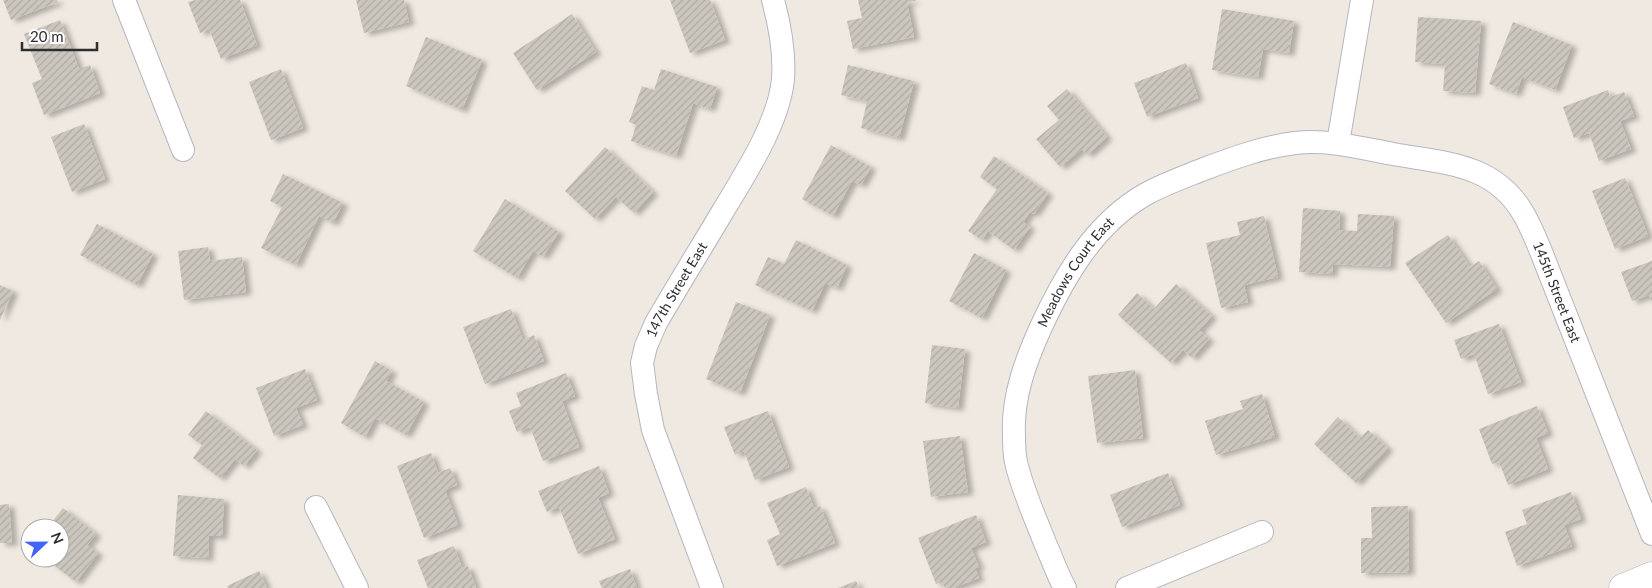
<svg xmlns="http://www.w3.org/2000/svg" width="1652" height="588" viewBox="0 0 1652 588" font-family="Lato,sans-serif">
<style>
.building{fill:url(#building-hatch);filter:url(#shadow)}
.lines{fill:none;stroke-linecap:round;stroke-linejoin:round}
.minor-casing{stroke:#b4b7c1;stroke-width:24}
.tertiary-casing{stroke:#b4b7c1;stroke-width:29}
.minor{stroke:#fff;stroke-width:22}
.tertiary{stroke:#fff;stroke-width:28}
.labels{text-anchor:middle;stroke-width:4;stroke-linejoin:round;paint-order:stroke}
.street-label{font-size:14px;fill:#2e2e2e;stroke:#fff}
</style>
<defs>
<pattern id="building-hatch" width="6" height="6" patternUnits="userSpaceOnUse" patternTransform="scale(1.25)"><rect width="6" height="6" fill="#cbc7bf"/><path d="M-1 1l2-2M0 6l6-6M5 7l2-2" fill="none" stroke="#afaba4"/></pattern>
<filter id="shadow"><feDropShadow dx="5.5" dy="3" stdDeviation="2.5" flood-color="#0004"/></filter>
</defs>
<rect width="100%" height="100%" fill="#efe9e1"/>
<g class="building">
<polygon points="3,0 57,0 58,2 11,20"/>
<polygon points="195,0 240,0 257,45 221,59 209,29 200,33 188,2"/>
<polygon points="356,0 404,0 409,22 364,33"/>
<polygon points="670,0 710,0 725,40 690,53"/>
<polygon points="858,0 917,0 907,3 914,37 853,49 847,21 862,18"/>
<polygon points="1222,9 1294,21 1289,53 1263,49 1258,77 1212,70"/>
<polygon points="572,14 596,52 537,90 513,53"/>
<polygon points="1418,17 1481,21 1475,93 1443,91 1445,64 1415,62"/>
<polygon points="60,20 79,69 90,65 100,93 44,115 32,83 42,79 24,34"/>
<polygon points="1513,22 1572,45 1555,90 1522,77 1516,94 1489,84"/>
<polygon points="426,37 482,60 462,110 406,86"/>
<polygon points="1186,63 1198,98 1147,117 1134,83"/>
<polygon points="848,65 914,81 899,138 861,128 867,101 841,95"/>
<polygon points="281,69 303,128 271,140 249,82"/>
<polygon points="661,69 717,87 710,109 693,103 676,156 631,141 636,125 629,122 642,86 654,90"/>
<polygon points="1067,89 1107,137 1087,155 1082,149 1060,167 1036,139 1059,120 1047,106"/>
<polygon points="1608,90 1610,97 1624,92 1634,116 1620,121 1631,149 1599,161 1589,133 1574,138 1563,107"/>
<polygon points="84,124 105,179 72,192 51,137"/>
<polygon points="831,145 871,167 861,185 852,181 833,216 802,199"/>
<polygon points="605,147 653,192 634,213 616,197 595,219 565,191"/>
<polygon points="994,156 1048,193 1034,214 1030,212 1023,222 1030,227 1014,250 988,231 982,240 968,231 997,189 980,177"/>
<polygon points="283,174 343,203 333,223 319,216 296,265 261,248 282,207 270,201"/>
<polygon points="1625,178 1648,236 1615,249 1592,191"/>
<polygon points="505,199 559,232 543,257 533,251 517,278 473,251"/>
<polygon points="1303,208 1340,211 1339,230 1357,231 1358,214 1394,216 1390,267 1333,264 1332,274 1299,272"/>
<polygon points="1264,216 1278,277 1244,285 1248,302 1221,308 1206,243 1240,235 1237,222"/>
<polygon points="97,224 153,254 137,285 80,255"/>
<polygon points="1448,235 1470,267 1479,261 1497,289 1446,323 1405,263"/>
<polygon points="796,240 847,265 837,288 825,283 812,311 755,285 768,257 784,264"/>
<polygon points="208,247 210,261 242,257 246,292 184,300 178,251"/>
<polygon points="974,253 1006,270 982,318 949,301"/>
<polygon points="1652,261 1652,302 1649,295 1632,301 1621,272"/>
<polygon points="1176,284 1212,316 1199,330 1209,339 1192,358 1183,350 1171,363 1118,315 1137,293 1154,309"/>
<polygon points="0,285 13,291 0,320"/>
<polygon points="736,302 770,315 740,393 706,379"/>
<polygon points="511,309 523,340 534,335 544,361 485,384 463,327"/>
<polygon points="1499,324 1521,382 1488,394 1474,354 1461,359 1454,340"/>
<polygon points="932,345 965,349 958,408 925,403"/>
<polygon points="375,361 392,371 386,381 424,402 406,435 375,418 365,437 341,423"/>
<polygon points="305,369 317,400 296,408 303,425 274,436 256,388"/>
<polygon points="1135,370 1143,438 1097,443 1088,376"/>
<polygon points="566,373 575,396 562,401 579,447 543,461 530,427 517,432 509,411 521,406 516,393"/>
<polygon points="1262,394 1275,437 1216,455 1205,421 1243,409 1240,401"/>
<polygon points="1537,406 1548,433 1536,438 1548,469 1508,485 1499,462 1492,464 1479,429"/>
<polygon points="206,411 257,450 244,466 235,459 220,478 193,458 202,445 188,435"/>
<polygon points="768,411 789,467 755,480 744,451 735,455 724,427"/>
<polygon points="1338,417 1360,438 1368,430 1388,448 1356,483 1314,444"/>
<polygon points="960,436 968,492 931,497 923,441"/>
<polygon points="431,453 438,473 450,468 457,485 445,490 458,525 424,538 397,466"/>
<polygon points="599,466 609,493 598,498 615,539 578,554 559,507 547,512 538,491"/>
<polygon points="1168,473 1180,505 1122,527 1110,495"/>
<polygon points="806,487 814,508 820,506 835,543 777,566 767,540 780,534 767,503"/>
<polygon points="1571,492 1581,519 1564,525 1572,546 1517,566 1505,532 1527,524 1522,510"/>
<polygon points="178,495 224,499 222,536 209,536 208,558 173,556"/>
<polygon points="9,504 12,543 0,543 0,505"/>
<polygon points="1408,506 1409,572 1361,573 1361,538 1372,538 1371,507"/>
<polygon points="63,508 96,534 87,545 98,553 76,582 51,563 55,558 60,558 60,552 64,547 60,544 60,528 47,528"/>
<polygon points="976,515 986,542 971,548 979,567 975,568 979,578 953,588 945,588 942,582 936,584 918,538"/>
<polygon points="454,546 462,568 468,566 476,588 428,588 417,560"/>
<polygon points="630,569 637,588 602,588 599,581"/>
<polygon points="259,571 267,588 228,588 227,586"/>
<polygon points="856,581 859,588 838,588"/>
</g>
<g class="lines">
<defs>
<g id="minor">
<polyline points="124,0 183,150"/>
<polyline points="1338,143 1362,0"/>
<polyline points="316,507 357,588"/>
<path id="s1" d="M712 588 653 430 646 394 642 363 646 346 656 323C678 285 701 248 723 211 745 174 779 123 783 79 785 53 780 26 773 0"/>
<path id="s2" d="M1065 588C1057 574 1052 558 1045 543 1035 517 1022 489 1016 462 1014 453 1014 444 1014 435 1012 397 1026 360 1041 327 1065 275 1095 223 1146 194 1164 184 1184 177 1204 169 1233 158 1263 147 1295 143 1328 139 1361 148 1393 154 1443 163 1494 163 1523 213 1531 226 1536 240 1542 254L1652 534"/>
<polyline points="1127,588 1262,532"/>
</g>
<polyline id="tertiary" points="1623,588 1652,576"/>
</defs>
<use href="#minor" class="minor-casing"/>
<use href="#tertiary" class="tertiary-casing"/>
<use href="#minor" class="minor"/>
<use href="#tertiary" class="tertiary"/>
</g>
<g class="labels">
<g class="street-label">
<text dy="5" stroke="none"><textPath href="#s2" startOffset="340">Meadows Court East</textPath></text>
<text dy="5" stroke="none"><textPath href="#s1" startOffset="318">147th Street East</textPath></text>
<text dy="5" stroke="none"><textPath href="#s2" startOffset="939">145th Street East</textPath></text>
</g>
</g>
<g transform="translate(45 543) rotate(68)"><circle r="24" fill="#ffffff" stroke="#ababab"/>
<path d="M0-4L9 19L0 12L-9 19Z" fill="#4264fb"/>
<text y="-8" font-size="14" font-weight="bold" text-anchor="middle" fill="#2e2e2e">N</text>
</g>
<path d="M22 42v8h75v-8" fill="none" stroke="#2e2e2e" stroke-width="2.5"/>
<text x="30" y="42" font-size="15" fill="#2e2e2e" stroke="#ffffff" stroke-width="4" paint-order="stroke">20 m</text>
</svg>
